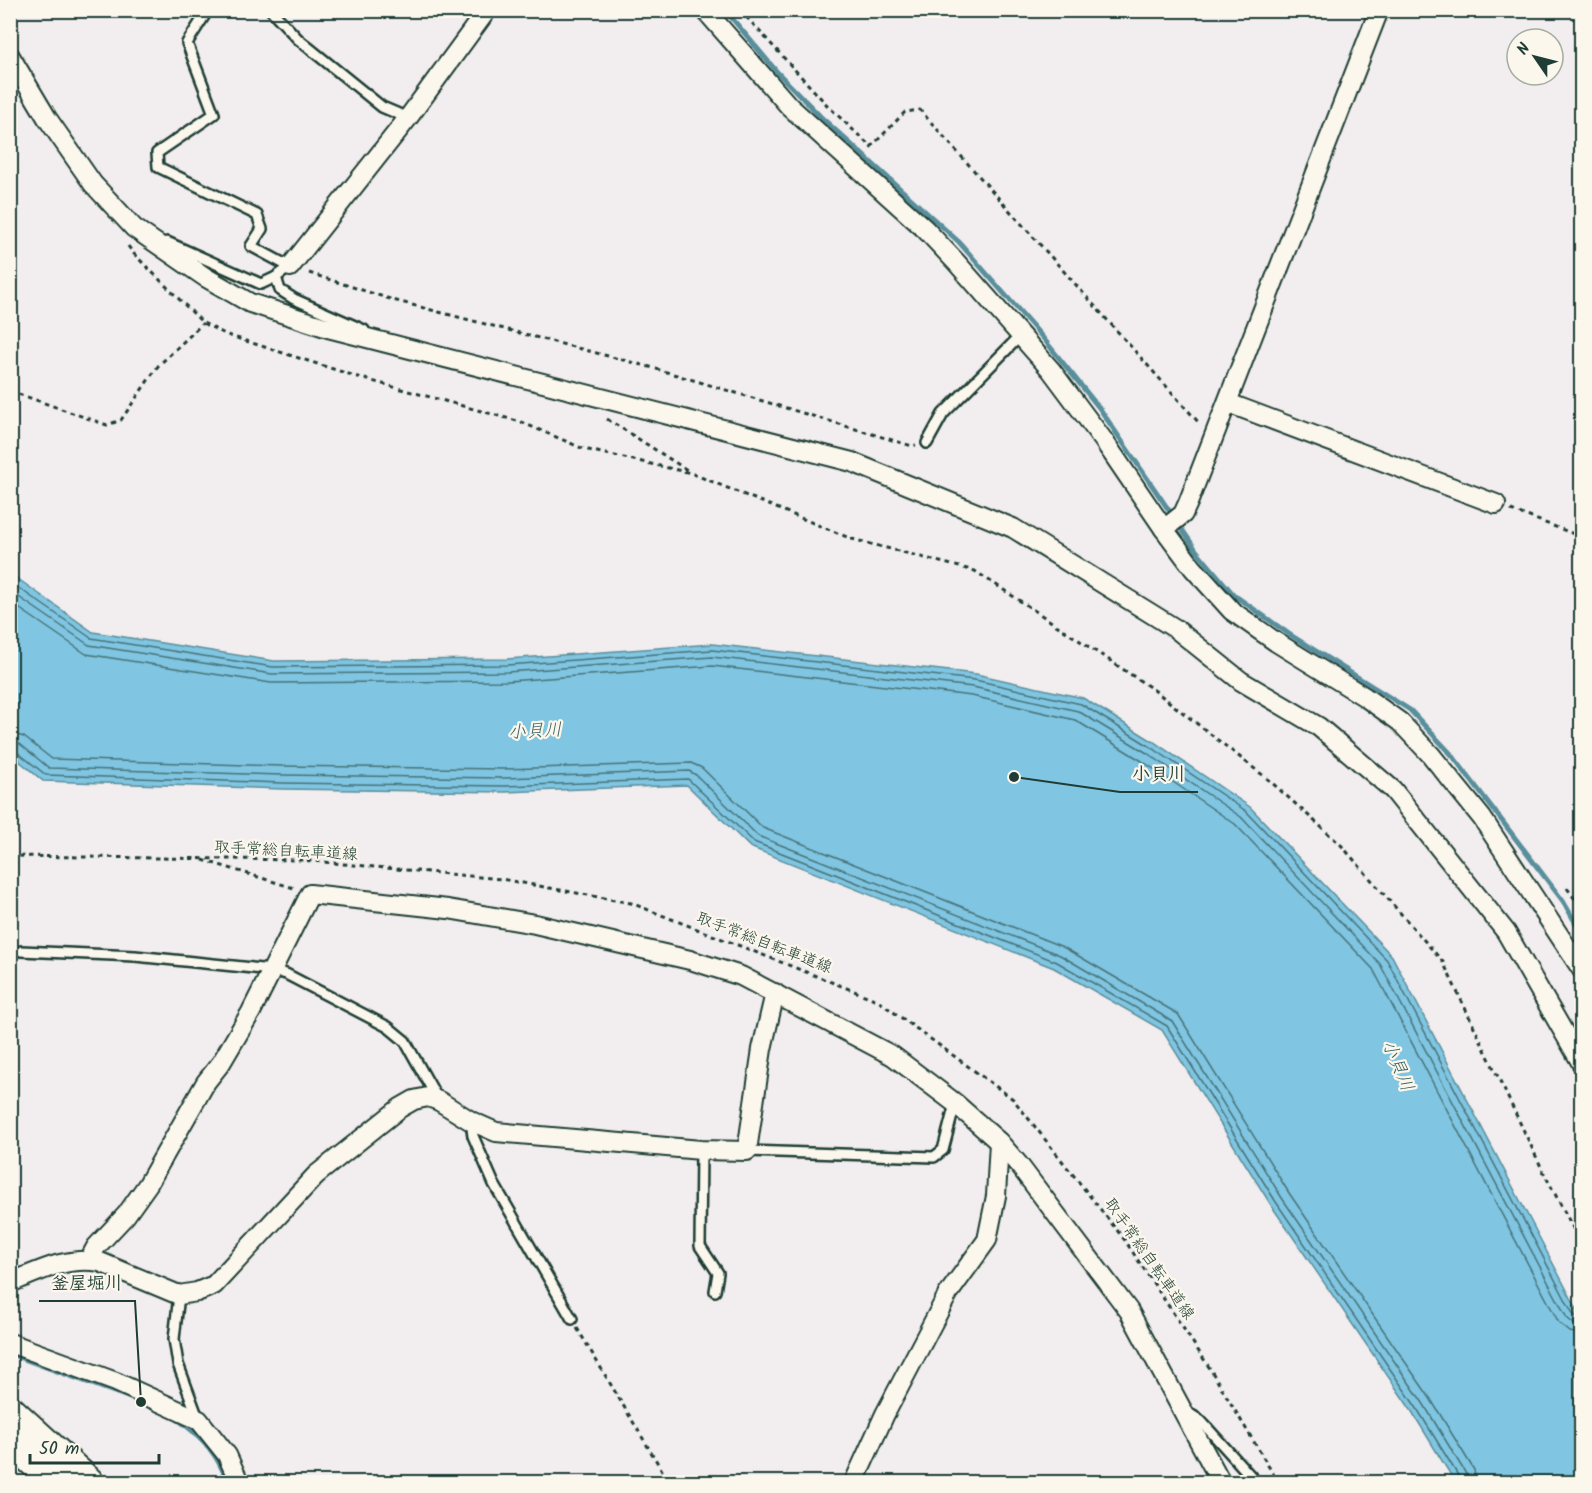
<svg xmlns="http://www.w3.org/2000/svg" width="1592" height="1493" viewBox="0 0 1592 1493" font-family="Kalam,'Klee One',sans-serif">
<style>
.water{fill:#80c5e1;stroke:#598f9c;stroke-width:1.5}
.lines{fill:none;stroke-linecap:round;stroke-linejoin:round}
.shore{stroke:#467379;stroke-width:1.5}
.stream{stroke:#598f9c;stroke-width:5}
.service-casing{stroke:#1f3d34;stroke-width:14}
.minor-casing{stroke:#1f3d34;stroke-width:22}
.trunk-casing{stroke:#1f3d34;stroke-width:34}
.path{stroke:#1f3d34;stroke-width:3;stroke-dasharray:4.5 4.5;stroke-linecap:butt}
.service{stroke:#fbf7ec;stroke-width:9}
.minor{stroke:#fbf7ec;stroke-width:18}
.trunk{stroke:#fbf7ec;stroke-width:30}
.labels{text-anchor:middle;dominant-baseline:central;stroke-width:4.5;stroke-linejoin:round;paint-order:stroke}
.street-label{font-size:16px;fill:#1f3d34;stroke:#fbf7ec}
.water-label{font-size:18px;font-style:italic;fill:#375f5f;stroke:#fbf7ec}
.leader{fill:none;stroke:#1f3d34;stroke-width:2}
.callout-dot{fill:#1f3d34;stroke:#fbf7ec;stroke-width:2}
.callout-label{font-size:18px;text-anchor:middle;font-weight:bold;fill:#1f3d34;stroke:#fbf7ec;stroke-width:4.5;stroke-linejoin:round;paint-order:stroke}
</style>
<rect width="100%" height="100%" fill="#f2edee"/>
<filter id="ink" filterUnits="userSpaceOnUse"><feTurbulence type="fractalNoise" baseFrequency=".0167" numOctaves="2"/><feDisplacementMap in="SourceGraphic" scale="12" xChannelSelector="R" yChannelSelector="G"/><feConvolveMatrix kernelMatrix="1 2 1 2 8 2 1 2 1" color-interpolation-filters="sRGB"/></filter>
<g filter="url(#ink)">
<polygon class="water" points="11,574 93,632 274,661 507,659 712,644 976,674 1083,698 1154,742 1250,807 1392,956 1581,1317 1581,1482 1455,1482 1411,1410 1271,1205 1162,1030 1054,968 750,847 687,785 505,792 282,789 43,781 11,754"/>
<g class="lines">
<g class="shore">
<polyline points="10,582 91,638 273,667 507,665 712,650 975,680 1081,704 1151,747 1246,811 1387,960 1573,1314 1577,1317 1582,1318"/>
<polyline points="10,591 89,645 272,674 507,672 712,657 973,687 1078,711 1147,753 1241,817 1380,964 1567,1318 1574,1324 1582,1325"/>
<polyline points="10,602 86,654 271,683 508,681 712,666 972,696 1075,720 1142,761 1235,824 1373,969 1559,1323 1570,1332 1582,1335"/>
<polyline points="10,733 24,737 52,759 282,766 504,769 691,763 702,768 763,828 1063,947 1178,1014 1289,1193 1430,1398 1474,1470 1476,1482"/>
<polyline points="10,742 20,744 49,768 282,775 505,778 689,771 696,775 758,836 1060,955 1172,1021 1282,1198 1423,1403 1466,1474 1467,1482"/>
<polyline points="10,750 16,751 46,775 282,783 505,786 688,779 754,842 1057,962 1167,1026 1276,1202 1416,1407 1459,1477 1460,1482"/>
</g>
<g class="stream">
<polyline points="725,10 778,73 821,117 959,242 1043,338 1100,409 1196,550 1234,595 1289,634 1410,710 1452,755 1563,901 1582,934"/>
<polyline points="10,1354 133,1399"/>
<path d="M174,1417c24,16 45,37 53,65"/>
</g>
<defs>
<g id="service">
<polyline points="208,10 187,43 214,114 157,153 158,167 257,215 262,229 251,246 290,267 276,277"/>
<polyline points="271,10 298,39 382,107 408,118"/>
<polyline points="167,242 261,284 276,277 280,290 294,299 364,330"/>
<polyline points="927,443 943,414 1021,335"/>
<polyline points="21,951 135,956 272,970 286,974 388,1027 405,1041 437,1098"/>
<polyline points="471,1121 473,1136 494,1184 572,1319"/>
<polyline points="701,1150 700,1246 718,1273 715,1291"/>
<polyline points="747,1151 934,1157 943,1150 955,1104"/>
<polyline points="179,1295 174,1339 178,1364 198,1418"/>
<polyline points="1187,1412 1201,1421 1256,1482"/>
</g>
<g id="minor">
<polyline points="705,10 789,106 925,229 956,262 1051,370 1104,441 1164,529 1193,568 1232,611 1276,642 1365,697 1400,722 1431,755 1482,818 1582,970"/>
<polyline points="10,56 47,118 93,184 134,228 205,277 250,303 328,328 852,462 1013,528 1176,629 1241,681 1319,727 1393,790 1506,932 1582,1064"/>
<polyline points="290,267 408,118 487,10"/>
<polyline points="1228,403 1496,504"/>
<polyline points="1164,529 1183,514 1188,503 1379,10"/>
<polyline points="89,1260 96,1247 126,1215 148,1184 206,1082 221,1063 251,1012 310,894 448,909 535,924 690,960 741,976 893,1056 955,1103 999,1142 1019,1165 1129,1311 1221,1482"/>
<path d="M10,1283c29,-12 58,-27 90,-21l79,33 18,-3 17,-7 102,-110 84,-67 14,-8 14,-3 11,4 32,20 25,11 205,18 46,1 15,-102 13,-56"/>
<polyline points="10,1343 116,1382 199,1420 227,1455 239,1482"/>
<polyline points="854,1482 885,1414 948,1294 987,1240 996,1196 999,1142"/>
</g>
<g id="trunk">
<polyline points="10,1411 88,1482"/>
<polyline points="10,1440 57,1482"/>
</g>
</defs>
<use href="#service" class="service-casing"/>
<use href="#minor" class="minor-casing"/>
<use href="#trunk" class="trunk-casing"/>
<g class="path">
<polyline points="740,10 828,106 871,147 905,112 920,110 1200,424"/>
<polyline points="128,246 133,253 203,323 227,335 361,378 521,422 584,449 691,473 852,539 975,571 1154,690 1269,780 1341,845 1443,962 1545,1175 1582,1245"/>
<polyline points="309,273 393,300 650,367 912,446 916,445"/>
<polyline points="10,391 107,425 121,420 158,366 203,323"/>
<polyline points="607,419 687,470"/>
<polyline points="1511,510 1582,537"/>
<polyline points="10,856 302,860 501,879 631,903 877,1000 1013,1099 1124,1239 1209,1367 1278,1482"/>
<polyline points="203,860 294,888"/>
<polyline points="1567,888 1582,909"/>
<polyline points="577,1328 663,1472 674,1482"/>
</g>
<use href="#service" class="service"/>
<use href="#minor" class="minor"/>
<use href="#trunk" class="trunk"/>
</g>
</g>
<g class="labels">
<g class="street-label">
<text transform="translate(286 851) rotate(3)">取手常総自転車道線</text>
<text transform="translate(764 943) rotate(21)">取手常総自転車道線</text>
<text transform="translate(1149 1259) rotate(55)">取手常総自転車道線</text>
</g>
<g class="water-label">
<text transform="translate(535 732) rotate(-3)">小貝川</text>
<text transform="translate(1397 1066) rotate(67)">小貝川</text>
</g>
</g>
<path class="leader" d="M1014 777L1120 792H1198M141 1402L135 1301H39"/>
<g class="callout-dot">
<circle cx="1014" cy="777" r="6"/>
<circle cx="141" cy="1402" r="6"/>
</g>
<g class="callout-label">
<text x="1159" y="780">小貝川</text>
<text x="87" y="1289">釜屋堀川</text>
</g>
<rect width="1592" height="1493" fill="none" stroke="#fbf7ec" stroke-width="36"/>
<rect x="18" y="18" width="1556" height="1457" fill="none" stroke="#1f3d34" stroke-width="2" filter="url(#ink)"/>
<g transform="translate(1535 57) rotate(305)"><circle r="28" fill="#fbf7ec" stroke="#a3ada2" stroke-width="1.5"/>
<path d="M0-4.5L10 22L0 15L-10 22Z" fill="#1f3d34"/>
<text y="-9" font-size="16" font-weight="bold" text-anchor="middle" fill="#1f3d34">N</text>
</g>
<path d="M30 1454v9h129v-9" fill="none" stroke="#1f3d34" stroke-width="3"/>
<text x="39" y="1454" font-size="18" fill="#1f3d34" stroke="#fbf7ec" stroke-width="4.5" paint-order="stroke">50 m</text>
</svg>
